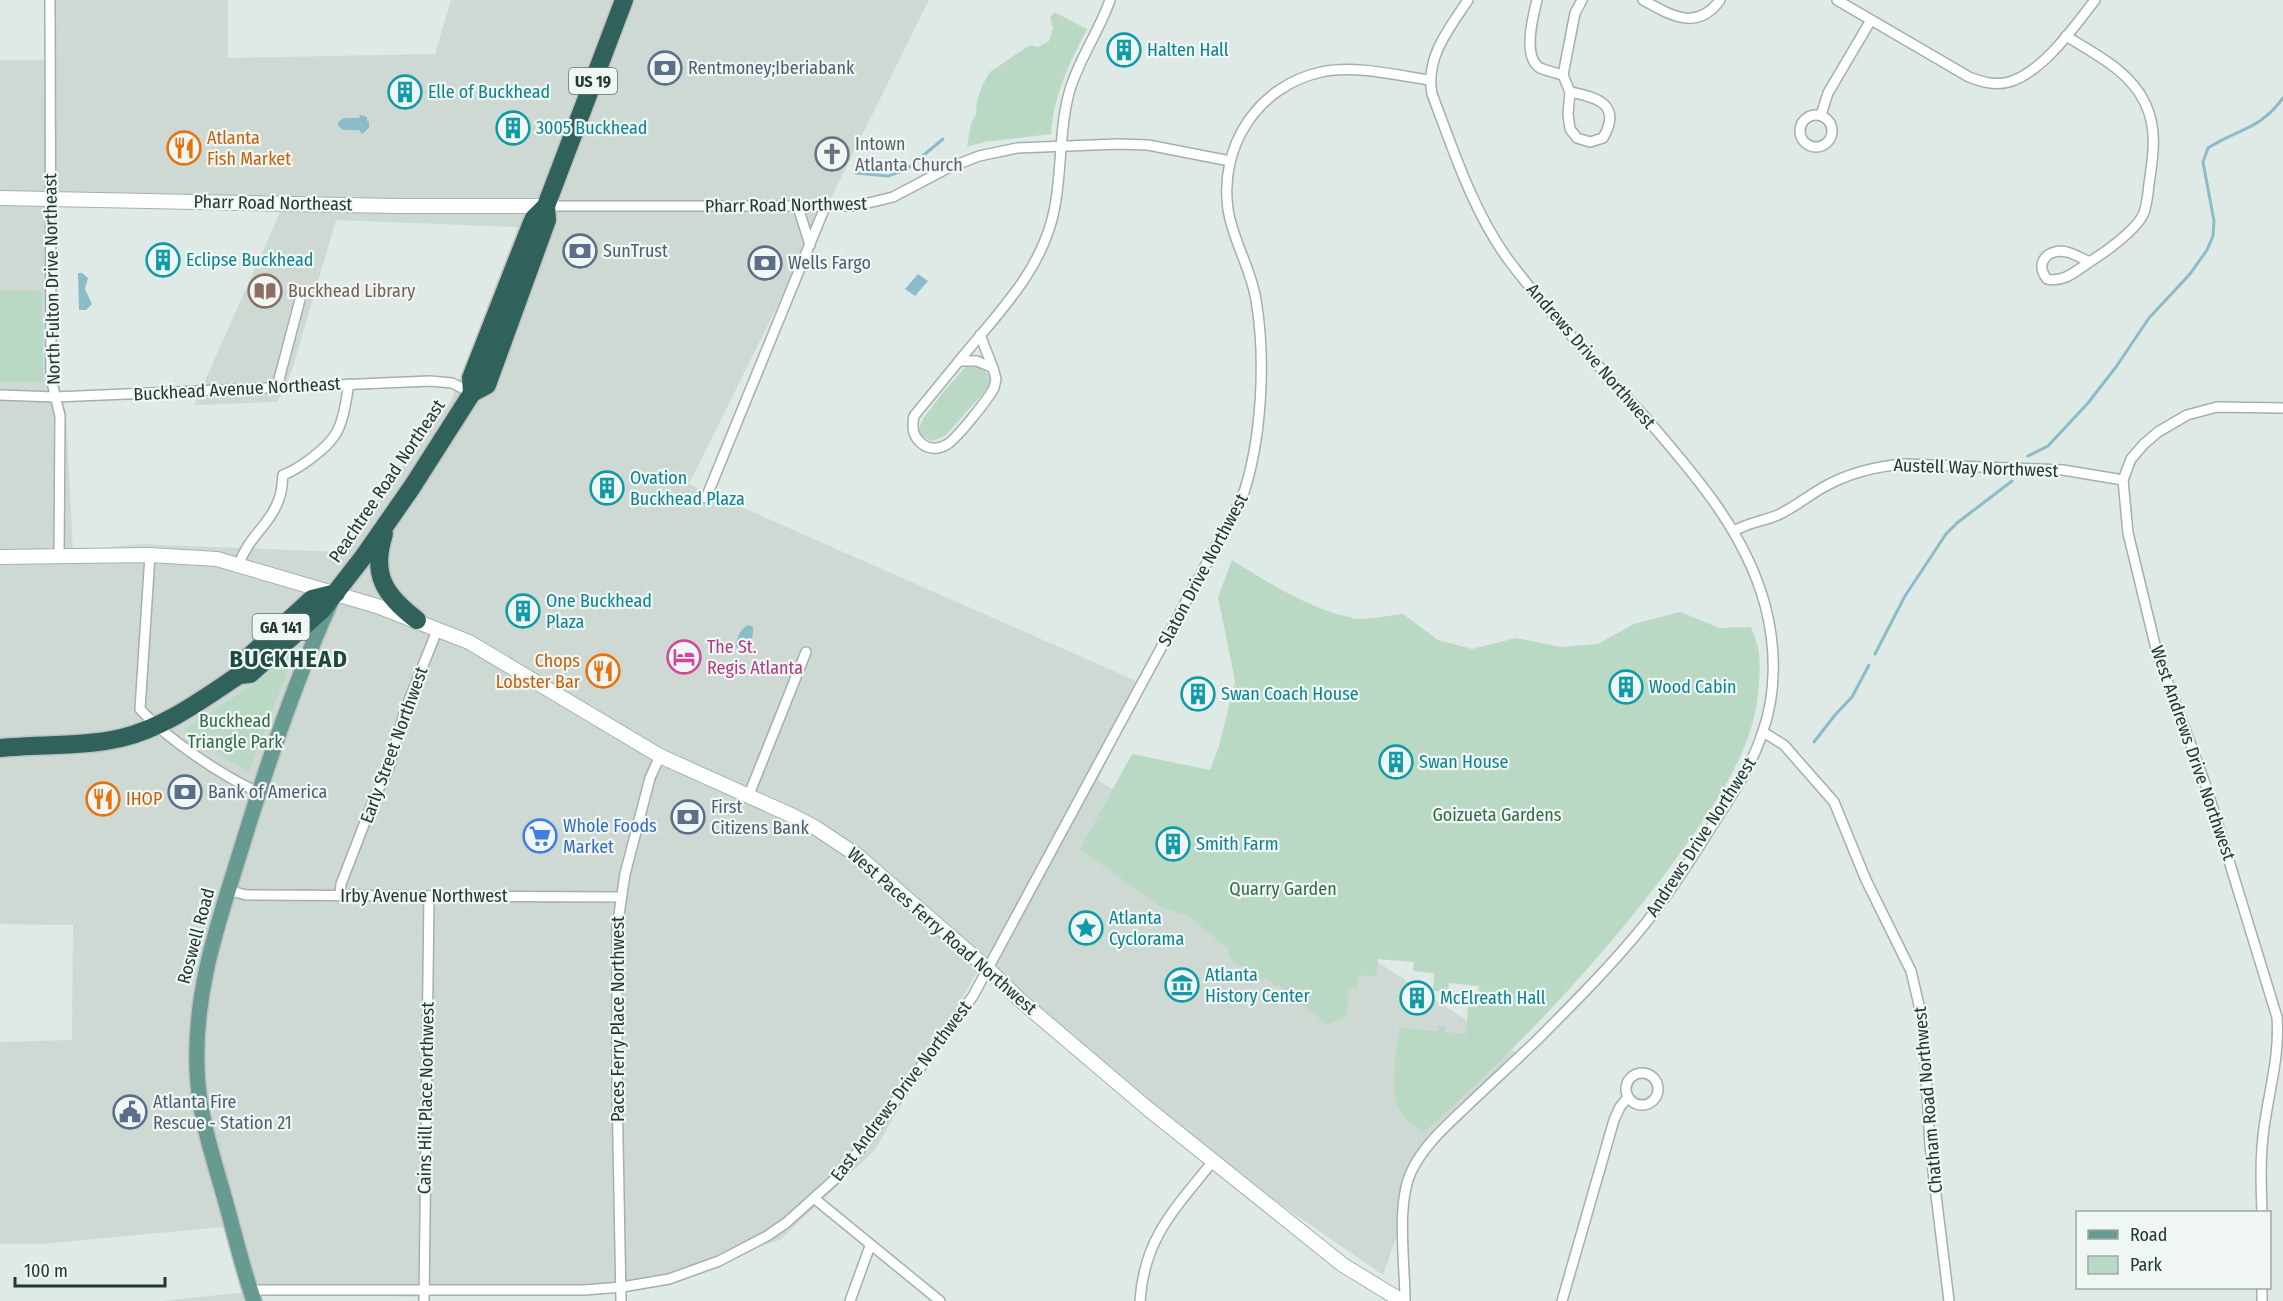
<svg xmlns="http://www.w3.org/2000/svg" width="2283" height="1301" viewBox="0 0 2283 1301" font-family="'Fira Sans Condensed',sans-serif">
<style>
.built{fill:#ced9d4;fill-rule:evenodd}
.green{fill:#bad9c4}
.water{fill:#8bbcca}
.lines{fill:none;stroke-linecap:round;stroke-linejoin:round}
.stream{stroke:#8bbcca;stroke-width:3}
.street-casing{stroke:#a3b0ac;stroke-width:12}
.secondary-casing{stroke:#a0b4ae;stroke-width:16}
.primary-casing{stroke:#bdc3c2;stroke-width:18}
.highway-casing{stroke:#bdc3c2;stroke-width:21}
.street{stroke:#fff;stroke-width:9}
.secondary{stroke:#fff;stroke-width:14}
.primary{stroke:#679b91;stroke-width:15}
.highway{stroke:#30615a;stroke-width:18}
.labels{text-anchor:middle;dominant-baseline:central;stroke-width:4.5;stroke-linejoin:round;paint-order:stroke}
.shield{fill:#eff6f3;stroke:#60716d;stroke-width:1.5}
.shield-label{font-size:16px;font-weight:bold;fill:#223833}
.culture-label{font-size:18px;fill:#0d838f;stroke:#eff6f3;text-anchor:start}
.service-label{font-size:18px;fill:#4e5e75;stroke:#eff6f3;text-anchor:start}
.food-label{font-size:18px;fill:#c56008;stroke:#eff6f3;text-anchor:start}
.worship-label{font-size:18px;fill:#5b616d;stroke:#eff6f3;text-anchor:start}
.street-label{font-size:18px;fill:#223833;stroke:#eff6f3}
.education-label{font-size:18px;fill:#785e54;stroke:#eff6f3;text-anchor:start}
.hotel-label{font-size:18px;fill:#b23c85;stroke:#eff6f3;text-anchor:start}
.park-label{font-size:18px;fill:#306b4a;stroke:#eff6f3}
.shop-label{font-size:18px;fill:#366cbe;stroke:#eff6f3;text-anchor:start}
.district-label{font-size:24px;font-weight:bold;letter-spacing:1.5px;fill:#204841;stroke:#eff6f3}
</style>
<rect width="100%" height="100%" fill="#dfe9e5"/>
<path class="built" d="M54,0h174v58l207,-4 16,-54h478l-240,484 454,200 -45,96 428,279 -95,79 -29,56 2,21 -21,60 -161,-111 -241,-199 -106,185 -95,90 -135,40 -224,17 -173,-5 4,9h-90l85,-9 -14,-66 -192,18h-41v-202l72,-2 1,-115 -73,-1v-864h54zM55,198l228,8 -89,199 83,-3 15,-32 44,-150 182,7 -67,174 -111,151 -200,-8 -67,7 -7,-140 -9,-15z"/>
<g class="green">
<path d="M1054,12l33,17c-18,36 -33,64 -36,105l-67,8 -17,5 4,-24 5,-9 1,-14 5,-14 8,-14 40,-27 8,2 11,-6 4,-13 -3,-10z"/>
<polygon points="0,290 42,291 43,382 0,382"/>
<polygon points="977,364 989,375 990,383 987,389 945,436 932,441 921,436 919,429 923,419 942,394 966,366"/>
<path d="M1232,560c35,22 79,50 121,58 14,3 35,-3 50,-4l35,26 34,9 44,-11 45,9 37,-3 36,-20 46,-12 40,16 31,-1c3,8 7,18 8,26 2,23 -1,51 -7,72 -15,50 -46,92 -76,134 -74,101 -159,190 -252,273 -9,-6 -19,-12 -25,-23 -10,-19 -2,-60 0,-81l39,3 1,-5h6v6l21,2 2,-27h9l2,-21 -30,-3 -1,9 -15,-1 1,-18 -21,-2 1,-9 -36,-3 -2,18 -18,-2 -1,14 -8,-1 -2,27 -19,10 -49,-40 -3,2 -10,-8 -8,1 -12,-7v-6l-12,-4 -6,-9v-6l-40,-32 -26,-8 -82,-59 52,-95 78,16 9,-24 16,-65 -17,-84z"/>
<polygon points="298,645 248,773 184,730 268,674"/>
</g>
<g class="water">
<polygon points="360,115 367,117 367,121 369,121 369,128 362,134 359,130 343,130 338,125 338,122 344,118 359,118"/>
<polygon points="78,273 82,273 88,278 85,289 92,304 86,310 79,310"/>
<polygon points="918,274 928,281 915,296 905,289"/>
<path d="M748,625l5,2c0,8 0,16 -8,24l-9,-4c0,-10 5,-18 12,-22z"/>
</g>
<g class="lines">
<g class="stream">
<polyline points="856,173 888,176 907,169 943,139"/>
<path d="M2028,456l20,-10 40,-43 28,-36 33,-49 41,-44 17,-24 6,-14 1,-15 -11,-59 5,-14c29,-19 52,-18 75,-50"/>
<polyline points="1875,654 1905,596 1946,534 1957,523 2012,481"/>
<polyline points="1814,742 1835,715 1852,697 1869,665"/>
</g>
<defs>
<g id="street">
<polyline points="50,0 51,378 60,416 59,557"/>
<path d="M1537,0c-4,16 -15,57 3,68 7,3 16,5 23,7"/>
<path d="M1643,0c27,15 54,32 77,0"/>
<path d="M1837,0l132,77c13,5 26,9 40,5 34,-10 65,-55 86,-82"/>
<path d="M2066,36c29,18 64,35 79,67 13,27 8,53 4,81 -1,10 -2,22 -6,31 -9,17 -39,38 -55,48 -13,9 -26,20 -41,16 -13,-16 1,-31 20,-27 8,2 16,7 23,10"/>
<path d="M1570,92c28,5 52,13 33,46l-13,4 -13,-4 -7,-9 -2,-15 2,-22 -7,-17 12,-62 7,-13"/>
<circle cx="1816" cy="131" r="16"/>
<polyline points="1821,115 1828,93 1871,20"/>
<polyline points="546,206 856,206 893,197 946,169 979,156 1017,148 1118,144 1148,145 1230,161"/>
<polyline points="798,207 810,245"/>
<polyline points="980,335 993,368"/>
<path d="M959,361c39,-48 85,-92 96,-155 7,-38 4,-76 14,-113 9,-33 30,-61 41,-93"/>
<path d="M959,361h18l16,7 3,11 -2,9c-6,11 -38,52 -48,57 -9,5 -19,4 -26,-3 -8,-7 -8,-16 -6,-26z"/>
<polyline points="277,387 302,292"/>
<polyline points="0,395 55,397 430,381 452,383 472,393"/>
<polyline points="706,498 825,207"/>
<path d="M1734,531c13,-8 29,-10 44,-16 15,-7 29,-18 44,-27 26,-15 54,-22 84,-24l157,6 60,10"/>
<path d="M150,555l-10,154c26,29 82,67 118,83"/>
<path d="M239,564c9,-27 31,-39 40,-65 3,-7 3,-16 4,-24 16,-6 43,-26 52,-40 9,-14 11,-35 14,-51"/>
<polyline points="1763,732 1784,745 1834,802 1866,880 1911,971 1923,1022 1930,1146 1949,1301"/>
<polyline points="748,797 806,652"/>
<polyline points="228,890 246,895 620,897"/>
<polyline points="340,895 341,884 375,796 389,768 404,713 438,628"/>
<circle cx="1642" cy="1089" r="16"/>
<polyline points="815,1199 940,1301"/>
<path d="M2262,1212c-1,-28 -2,-56 2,-84 5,-38 16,-72 13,-111l-71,-231 -49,-133 -29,-120 -5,-53 8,-21 13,-15 14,-12 29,-17 30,-8 66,1"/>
<path d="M250,1290h334l38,-3 47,-8 50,-18 48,-25 19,-13 49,-44 23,-27 115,-156 269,-498c20,-57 24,-139 14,-198 -5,-32 -24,-61 -28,-91 -9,-63 30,-123 93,-137 34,-7 74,3 108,8"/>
<polyline points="424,1301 429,896"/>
<polyline points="621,1301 617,1087 617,928 625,874 650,778 660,756"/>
<polyline points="850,1301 870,1246"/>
<path d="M1140,1301c4,-63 35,-92 73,-140"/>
<path d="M1405,1301c0,-37 -9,-96 6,-129 13,-27 35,-46 56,-66 23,-22 46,-43 69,-65 37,-37 76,-76 109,-117 24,-30 45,-63 65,-95 20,-31 41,-61 52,-95 15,-41 14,-88 3,-129 -20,-74 -71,-131 -120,-188 -47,-52 -96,-103 -138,-159 -35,-49 -54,-109 -75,-164 -7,-37 17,-65 36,-94"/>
<polyline points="1562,1301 1614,1120 1620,1107 1628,1097"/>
<polyline points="2262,1301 2262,1288"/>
</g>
<g id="secondary">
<polyline points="0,198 396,206 546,206"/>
<polyline points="0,557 150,555 217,559 377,606 469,642 660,756 793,816 816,828 858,856 988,969 1020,1000 1147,1108 1343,1265 1402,1301"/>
</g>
<path id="primary" d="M254,1301c-12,-34 -20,-70 -30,-105 -12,-42 -26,-84 -27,-128 -3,-81 23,-150 46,-225 25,-81 52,-162 87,-239"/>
<g id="highway">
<polyline points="472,393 471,378 531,225 534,218 546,206 624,0"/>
<path d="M384,534c-13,40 0,61 33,86"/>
<polyline points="239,675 240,665 312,599 336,593"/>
<path d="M0,748c39,-4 82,-1 121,-10 43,-10 82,-39 118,-63l11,-1 72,-64 42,-54 48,-69 60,-94 15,-8 60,-165 -1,-14"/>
</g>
</defs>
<use href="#street" class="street-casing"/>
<use href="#secondary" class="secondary-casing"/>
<use href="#primary" class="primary-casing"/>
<use href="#highway" class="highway-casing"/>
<use href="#street" class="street"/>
<use href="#secondary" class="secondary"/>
<use href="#primary" class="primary"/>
<use href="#highway" class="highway"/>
</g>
<defs>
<symbol id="building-ring" viewBox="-11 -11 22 22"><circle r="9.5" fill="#eff6f3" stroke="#0f9aa8" stroke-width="1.5"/><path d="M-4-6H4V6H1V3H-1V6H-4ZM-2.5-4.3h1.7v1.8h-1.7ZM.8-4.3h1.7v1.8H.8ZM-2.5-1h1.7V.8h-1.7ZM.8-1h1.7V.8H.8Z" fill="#0f9aa8"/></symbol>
<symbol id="bank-ring" viewBox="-11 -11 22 22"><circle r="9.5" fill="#eff6f3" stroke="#5c6f8a" stroke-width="1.5"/><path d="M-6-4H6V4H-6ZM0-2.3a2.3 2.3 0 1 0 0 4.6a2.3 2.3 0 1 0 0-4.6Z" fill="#5c6f8a"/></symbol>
<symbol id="restaurant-ring" viewBox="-11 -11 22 22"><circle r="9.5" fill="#eff6f3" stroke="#e8710a" stroke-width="1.5"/><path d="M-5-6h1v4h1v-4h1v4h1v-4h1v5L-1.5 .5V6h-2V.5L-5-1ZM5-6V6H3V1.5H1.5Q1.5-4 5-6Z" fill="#e8710a"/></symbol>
<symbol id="church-ring" viewBox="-11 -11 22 22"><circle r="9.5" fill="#eff6f3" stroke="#6b7280" stroke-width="1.5"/><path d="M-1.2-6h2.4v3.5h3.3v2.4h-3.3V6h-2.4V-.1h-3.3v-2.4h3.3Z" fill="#6b7280"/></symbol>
<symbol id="library-ring" viewBox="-11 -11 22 22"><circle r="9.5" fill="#eff6f3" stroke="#8d6e63" stroke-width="1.5"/><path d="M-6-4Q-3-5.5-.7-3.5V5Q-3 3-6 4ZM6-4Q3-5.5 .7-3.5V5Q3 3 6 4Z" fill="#8d6e63"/></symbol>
<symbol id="hotel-ring" viewBox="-11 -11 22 22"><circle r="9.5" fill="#eff6f3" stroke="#d1479c" stroke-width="1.5"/><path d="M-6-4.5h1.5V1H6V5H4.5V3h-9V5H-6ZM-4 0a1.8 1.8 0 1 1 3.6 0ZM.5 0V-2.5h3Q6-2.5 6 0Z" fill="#d1479c"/></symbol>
<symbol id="supermarket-ring" viewBox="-11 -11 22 22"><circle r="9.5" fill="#eff6f3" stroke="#3f7fe0" stroke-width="1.5"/><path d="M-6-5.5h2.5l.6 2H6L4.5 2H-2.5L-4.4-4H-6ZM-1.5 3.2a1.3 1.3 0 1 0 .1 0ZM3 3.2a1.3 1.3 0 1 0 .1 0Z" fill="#3f7fe0"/></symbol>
<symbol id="sight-ring" viewBox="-11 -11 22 22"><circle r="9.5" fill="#eff6f3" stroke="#0f9aa8" stroke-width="1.5"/><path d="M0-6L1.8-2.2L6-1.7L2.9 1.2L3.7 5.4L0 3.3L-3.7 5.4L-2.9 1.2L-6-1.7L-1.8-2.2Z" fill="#0f9aa8"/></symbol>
<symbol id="museum-ring" viewBox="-11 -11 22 22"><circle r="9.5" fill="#eff6f3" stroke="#0f9aa8" stroke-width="1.5"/><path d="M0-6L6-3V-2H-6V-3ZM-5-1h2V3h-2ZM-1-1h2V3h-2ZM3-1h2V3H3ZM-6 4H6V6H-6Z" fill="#0f9aa8"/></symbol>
<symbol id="civic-ring" viewBox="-11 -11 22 22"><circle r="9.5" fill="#eff6f3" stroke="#5c6f8a" stroke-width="1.5"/><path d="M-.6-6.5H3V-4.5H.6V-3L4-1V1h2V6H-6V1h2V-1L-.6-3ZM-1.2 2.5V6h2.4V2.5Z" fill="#5c6f8a"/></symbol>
</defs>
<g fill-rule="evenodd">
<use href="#building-ring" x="1105" y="31" width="38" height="38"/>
<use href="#bank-ring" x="646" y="49" width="38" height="38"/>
<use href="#building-ring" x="386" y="73" width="38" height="38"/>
<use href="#building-ring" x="494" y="109" width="38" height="38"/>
<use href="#restaurant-ring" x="165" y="129" width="38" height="38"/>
<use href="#church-ring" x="813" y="135" width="38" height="38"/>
<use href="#bank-ring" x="561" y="232" width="38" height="38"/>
<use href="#building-ring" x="144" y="241" width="38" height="38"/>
<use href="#bank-ring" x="746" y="244" width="38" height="38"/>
<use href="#library-ring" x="246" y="272" width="38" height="38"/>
<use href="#building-ring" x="588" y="469" width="38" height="38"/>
<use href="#building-ring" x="504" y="592" width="38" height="38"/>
<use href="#hotel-ring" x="665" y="638" width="38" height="38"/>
<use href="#restaurant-ring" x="584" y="652" width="38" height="38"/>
<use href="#building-ring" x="1607" y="668" width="38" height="38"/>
<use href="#building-ring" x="1179" y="675" width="38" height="38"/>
<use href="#building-ring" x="1377" y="743" width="38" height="38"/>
<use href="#bank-ring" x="166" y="773" width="38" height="38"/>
<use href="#restaurant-ring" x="84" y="780" width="38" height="38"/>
<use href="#bank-ring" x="669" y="798" width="38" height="38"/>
<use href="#supermarket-ring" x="521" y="817" width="38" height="38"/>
<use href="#building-ring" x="1154" y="825" width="38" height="38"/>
<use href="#sight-ring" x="1067" y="909" width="38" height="38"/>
<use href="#museum-ring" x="1163" y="966" width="38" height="38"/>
<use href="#building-ring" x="1398" y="979" width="38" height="38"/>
<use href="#civic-ring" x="111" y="1093" width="38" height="38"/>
</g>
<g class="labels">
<g class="shield">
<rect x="569" y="68" width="48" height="26" rx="4.5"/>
<rect x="252.5" y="614" width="57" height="26" rx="4.5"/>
</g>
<g class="shield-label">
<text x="593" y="81">US 19</text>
<text x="281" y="627">GA 141</text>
</g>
<g class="culture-label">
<text x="1147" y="50">Halten Hall</text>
<text x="428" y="92">Elle of Buckhead</text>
<text x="536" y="128">3005 Buckhead</text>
<text x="186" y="260">Eclipse Buckhead</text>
<text x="630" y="478">Ovation<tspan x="630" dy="21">Buckhead Plaza</tspan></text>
<text x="546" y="601">One Buckhead<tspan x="546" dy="21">Plaza</tspan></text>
<text x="1649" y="687">Wood Cabin</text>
<text x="1221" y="694">Swan Coach House</text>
<text x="1419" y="762">Swan House</text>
<text x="1196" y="844">Smith Farm</text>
<text x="1109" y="918">Atlanta<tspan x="1109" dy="21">Cyclorama</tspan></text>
<text x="1205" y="975">Atlanta<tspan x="1205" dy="21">History Center</tspan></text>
<text x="1440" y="998">McElreath Hall</text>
</g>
<g class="service-label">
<text x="688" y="68">Rentmoney;Iberiabank</text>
<text x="603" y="251">SunTrust</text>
<text x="788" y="263">Wells Fargo</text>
<text x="208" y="792">Bank of America</text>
<text x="711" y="807">First<tspan x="711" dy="21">Citizens Bank</tspan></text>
<text x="153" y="1102">Atlanta Fire<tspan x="153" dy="21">Rescue - Station 21</tspan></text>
</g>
<g class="food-label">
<text x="207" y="138">Atlanta<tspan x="207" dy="21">Fish Market</tspan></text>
<text x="580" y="661" text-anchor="end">Chops<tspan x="580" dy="21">Lobster Bar</tspan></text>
<text x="126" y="799">IHOP</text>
</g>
<g class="worship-label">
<text x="855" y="144">Intown<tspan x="855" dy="21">Atlanta Church</tspan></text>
</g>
<g class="street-label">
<text transform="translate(273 203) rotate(1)">Pharr Road Northeast</text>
<text transform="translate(786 205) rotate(-1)">Pharr Road Northwest</text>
<text transform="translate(52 279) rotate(-91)">North Fulton Drive Northeast</text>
<text transform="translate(1591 356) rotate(49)">Andrews Drive Northwest</text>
<text transform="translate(237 389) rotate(-3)">Buckhead Avenue Northeast</text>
<text transform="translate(1976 468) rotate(2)">Austell Way Northwest</text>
<text transform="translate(387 481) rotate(-56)">Peachtree Road Northeast</text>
<text transform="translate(1203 570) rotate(-62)">Slaton Drive Northwest</text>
<text transform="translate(394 745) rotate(-70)">Early Street Northwest</text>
<text transform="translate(2193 753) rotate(71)">West Andrews Drive Northwest</text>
<text transform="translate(1701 837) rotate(-57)">Andrews Drive Northwest</text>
<text x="424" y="896">Irby Avenue Northwest</text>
<text transform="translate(942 931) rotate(41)">West Paces Ferry Road Northwest</text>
<text transform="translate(196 936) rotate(-75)">Roswell Road</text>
<text transform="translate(618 1019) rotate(-90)">Paces Ferry Place Northwest</text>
<text transform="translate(901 1091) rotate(-53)">East Andrews Drive Northwest</text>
<text transform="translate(426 1098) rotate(-89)">Cains Hill Place Northwest</text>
<text transform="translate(1928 1100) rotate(-95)">Chatham Road Northwest</text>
</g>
<g class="education-label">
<text x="288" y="291">Buckhead Library</text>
</g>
<g class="hotel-label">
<text x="707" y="647">The St.<tspan x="707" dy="21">Regis Atlanta</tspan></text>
</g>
<g class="park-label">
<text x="235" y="721">Buckhead<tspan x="235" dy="21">Triangle Park</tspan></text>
<text x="1497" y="815">Goizueta Gardens</text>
<text x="1283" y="889">Quarry Garden</text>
</g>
<g class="shop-label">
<text x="563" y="826">Whole Foods<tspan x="563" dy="21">Market</tspan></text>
</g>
<g class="district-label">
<text x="289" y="659">BUCKHEAD</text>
</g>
</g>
<rect x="2076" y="1211" width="195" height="78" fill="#eff6f3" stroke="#9daaa6" stroke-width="1.5"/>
<rect x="2088" y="1230" width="30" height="9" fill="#679b91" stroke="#9daaa6" stroke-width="1.5"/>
<text x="2130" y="1241" font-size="18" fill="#223833">Road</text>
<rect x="2088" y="1256" width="30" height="18" fill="#bad9c4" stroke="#9daaa6" stroke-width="1.5"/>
<text x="2130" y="1271" font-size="18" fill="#223833">Park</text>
<path d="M15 1277v9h150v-9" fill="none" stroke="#223833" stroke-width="3"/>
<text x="24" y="1277" font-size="18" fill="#223833" stroke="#eff6f3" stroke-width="4.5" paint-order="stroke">100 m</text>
</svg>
